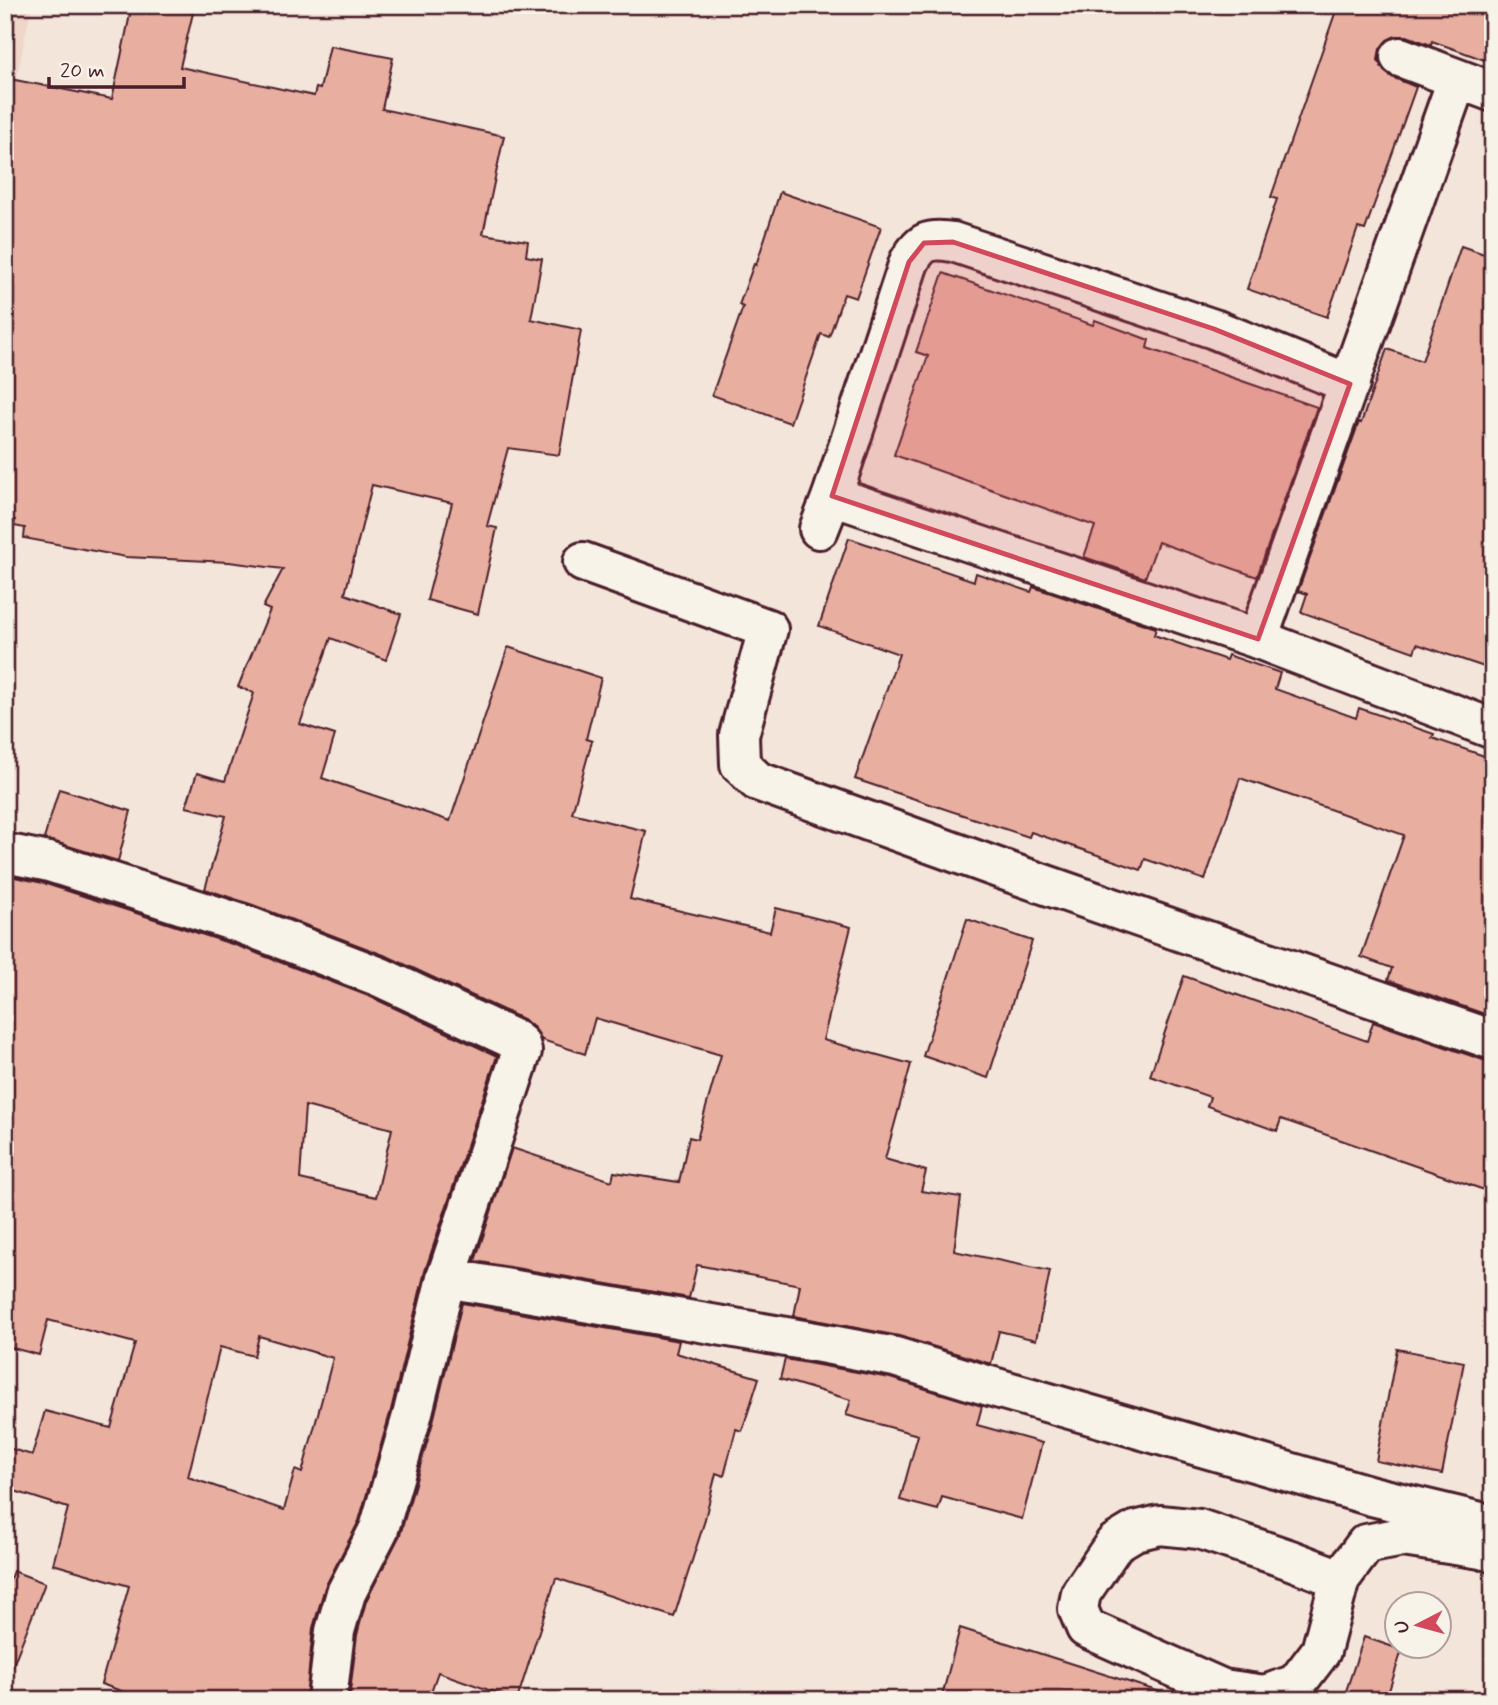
<svg xmlns="http://www.w3.org/2000/svg" width="1498" height="1705" viewBox="0 0 1498 1705" font-family="Mynerve,sans-serif">
<style>
.built{fill:#f0d5c9}
.building{fill:#e8afa1;stroke:#4a1f2b;stroke-width:2;fill-rule:evenodd}
.lines{fill:none;stroke-linecap:round;stroke-linejoin:round}
.minor-casing{stroke:#4a1f2b;stroke-width:44}
.minor{stroke:#f7f3e8;stroke-width:38}
.marked{fill:#d1495b;fill-opacity:0.2;stroke:#d1495b;stroke-width:5;stroke-linejoin:round}
</style>
<rect width="100%" height="100%" fill="#f4e5da"/>
<filter id="ink" filterUnits="userSpaceOnUse"><feTurbulence type="fractalNoise" baseFrequency=".0143" numOctaves="2"/><feDisplacementMap in="SourceGraphic" scale="14" xChannelSelector="R" yChannelSelector="G"/><feConvolveMatrix kernelMatrix="1 2 1 2 8 2 1 2 1" color-interpolation-filters="sRGB"/></filter>
<g filter="url(#ink)">
<polygon class="built" points="5,5 31,9 5,135"/>
<g class="building">
<polygon points="132,5 165,5 193,13 180,67 314,96 316,88 320,89 330,46 393,58 382,109 504,136 483,234 528,241 526,256 542,259 531,319 581,330 559,455 508,448 487,526 497,528 478,614 427,600 452,503 372,485 345,594 401,614 386,660 331,638 300,724 335,735 322,778 450,821 508,647 601,678 586,739 592,741 572,813 646,831 630,899 770,932 776,908 851,927 823,1040 911,1064 885,1159 926,1171 921,1191 961,1197 954,1251 1050,1271 1036,1340 999,1331 991,1364 899,1336 794,1316 800,1285 697,1265 689,1298 475,1261 512,1148 612,1181 614,1172 679,1182 689,1137 697,1139 721,1055 595,1018 585,1054 542,1040 534,1028 525,1020 389,957 253,905 205,889 226,816 186,807 197,773 225,781 254,693 238,687 270,610 263,607 283,569 229,562 126,557 24,538 25,528 14,526 15,520 5,518 5,78 112,99"/>
<polygon points="1338,5 1493,5 1493,63 1432,41 1431,45 1407,36 1396,36 1387,40 1380,49 1378,60 1384,71 1392,77 1416,87 1365,230 1358,228 1327,317 1247,289 1277,199 1271,197"/>
<polygon points="780,192 881,227 856,298 844,294 829,337 821,334 790,423 712,395 743,307 739,305 754,264 756,265"/>
<polygon points="1461,246 1493,257 1493,670 1417,644 1414,652 1301,612 1307,594 1298,591 1359,422 1361,423 1387,349 1422,361"/>
<polygon points="943,273 1093,325 1095,320 1149,340 1147,348 1317,407 1257,577 1158,542 1145,578 1084,557 1095,526 894,455 928,356 916,352"/>
<polygon points="849,538 974,581 976,573 1031,592 1033,587 1156,628 1154,635 1226,660 1228,655 1280,673 1275,689 1356,718 1359,708 1434,734 1432,738 1493,759 1493,1017 1388,980 1392,968 1361,957 1404,835 1240,778 1205,880 1145,859 1141,870 1031,832 1029,837 855,779 899,654 819,626"/>
<polygon points="59,789 131,811 118,861 44,839"/>
<path d="M5,875l38,8 195,63 133,51 126,59 -72,215 -34,139 -32,111 -34,66 -12,41 -7,72h-158l-47,-16 28,-98 -76,-22 15,-56 -63,-20v-41l27,8 13,-44 66,17 24,-85 -87,-23 -9,35 -34,-9zM305,1106l87,23 -16,68 -76,-18zM259,1336l74,22 -31,115 -7,-3 -11,40 -96,-33 32,-130 34,9z"/>
<polygon points="967,919 1032,941 988,1078 923,1056"/>
<polygon points="1184,976 1367,1041 1373,1022 1486,1061 1493,1061 1493,1193 1281,1119 1277,1131 1207,1106 1210,1097 1150,1076"/>
<polygon points="462,1303 679,1341 676,1353 759,1378 742,1431 736,1429 724,1476 716,1473 704,1523 674,1617 556,1578 517,1700 438,1672 428,1700 349,1700 357,1635 366,1601 400,1535 433,1422"/>
<polygon points="1397,1349 1464,1362 1442,1474 1376,1461"/>
<polygon points="785,1359 890,1378 982,1406 977,1425 1042,1443 1022,1519 942,1497 938,1510 900,1500 918,1435 846,1415 851,1400 780,1379"/>
<polygon points="13,1571 45,1583 8,1678 5,1678 5,1592"/>
<polygon points="960,1628 1160,1692 1159,1700 941,1700"/>
<polygon points="1364,1637 1402,1650 1386,1700 1343,1700"/>
</g>
<g class="lines">
<defs>
<g id="minor">
<polyline points="1400,57 1493,92"/>
<polyline points="832,496 1258,639 1493,729"/>
<path d="M819,529l13,-33 77,-234c12,-21 20,-24 44,-20l261,87 136,55"/>
<polyline points="583,562 768,629 739,735 740,764 757,781 1012,873 1493,1040"/>
<polyline points="1258,639 1457,80"/>
<polyline points="5,853 49,862 245,925 380,977 515,1040 520,1044 522,1051 446,1278 412,1416 379,1529 346,1593 335,1631 327,1700"/>
<polyline points="446,1278 815,1342 895,1357 976,1382 1372,1496 1493,1525"/>
<polyline points="1340,1579 1288,1559 1199,1529 1160,1525 1135,1531 1115,1543 1081,1593 1078,1609 1086,1628 1223,1689 1265,1695 1296,1684 1321,1651 1340,1579 1366,1544 1403,1537 1481,1549 1493,1552"/>
</g>
</defs>
<use href="#minor" class="minor-casing"/>
<use href="#minor" class="minor"/>
</g>
</g>
<path class="marked" d="M953,242l261,87 136,55 -92,255 -426,-143 77,-234 15,-19z"/>
<rect width="1498" height="1705" fill="none" stroke="#f7f3e8" stroke-width="28"/>
<rect x="14" y="14" width="1470" height="1677" fill="none" stroke="#4a1f2b" stroke-width="2.5" filter="url(#ink)"/>
<g transform="translate(1418 1625) rotate(264)"><circle r="33" fill="#f7f3e8" stroke="#b29e9c" stroke-width="2"/>
<path d="M0-5L12 26L0 18L-12 26Z" fill="#d1495b"/>
<text y="-10" font-size="19" font-weight="bold" text-anchor="middle" fill="#4a1f2b">U</text>
</g>
<path d="M49 77v10h135v-10" fill="none" stroke="#4a1f2b" stroke-width="3.5"/>
<text x="60" y="77" font-size="21" fill="#4a1f2b" stroke="#f7f3e8" stroke-width="5" paint-order="stroke">20 m</text>
</svg>
